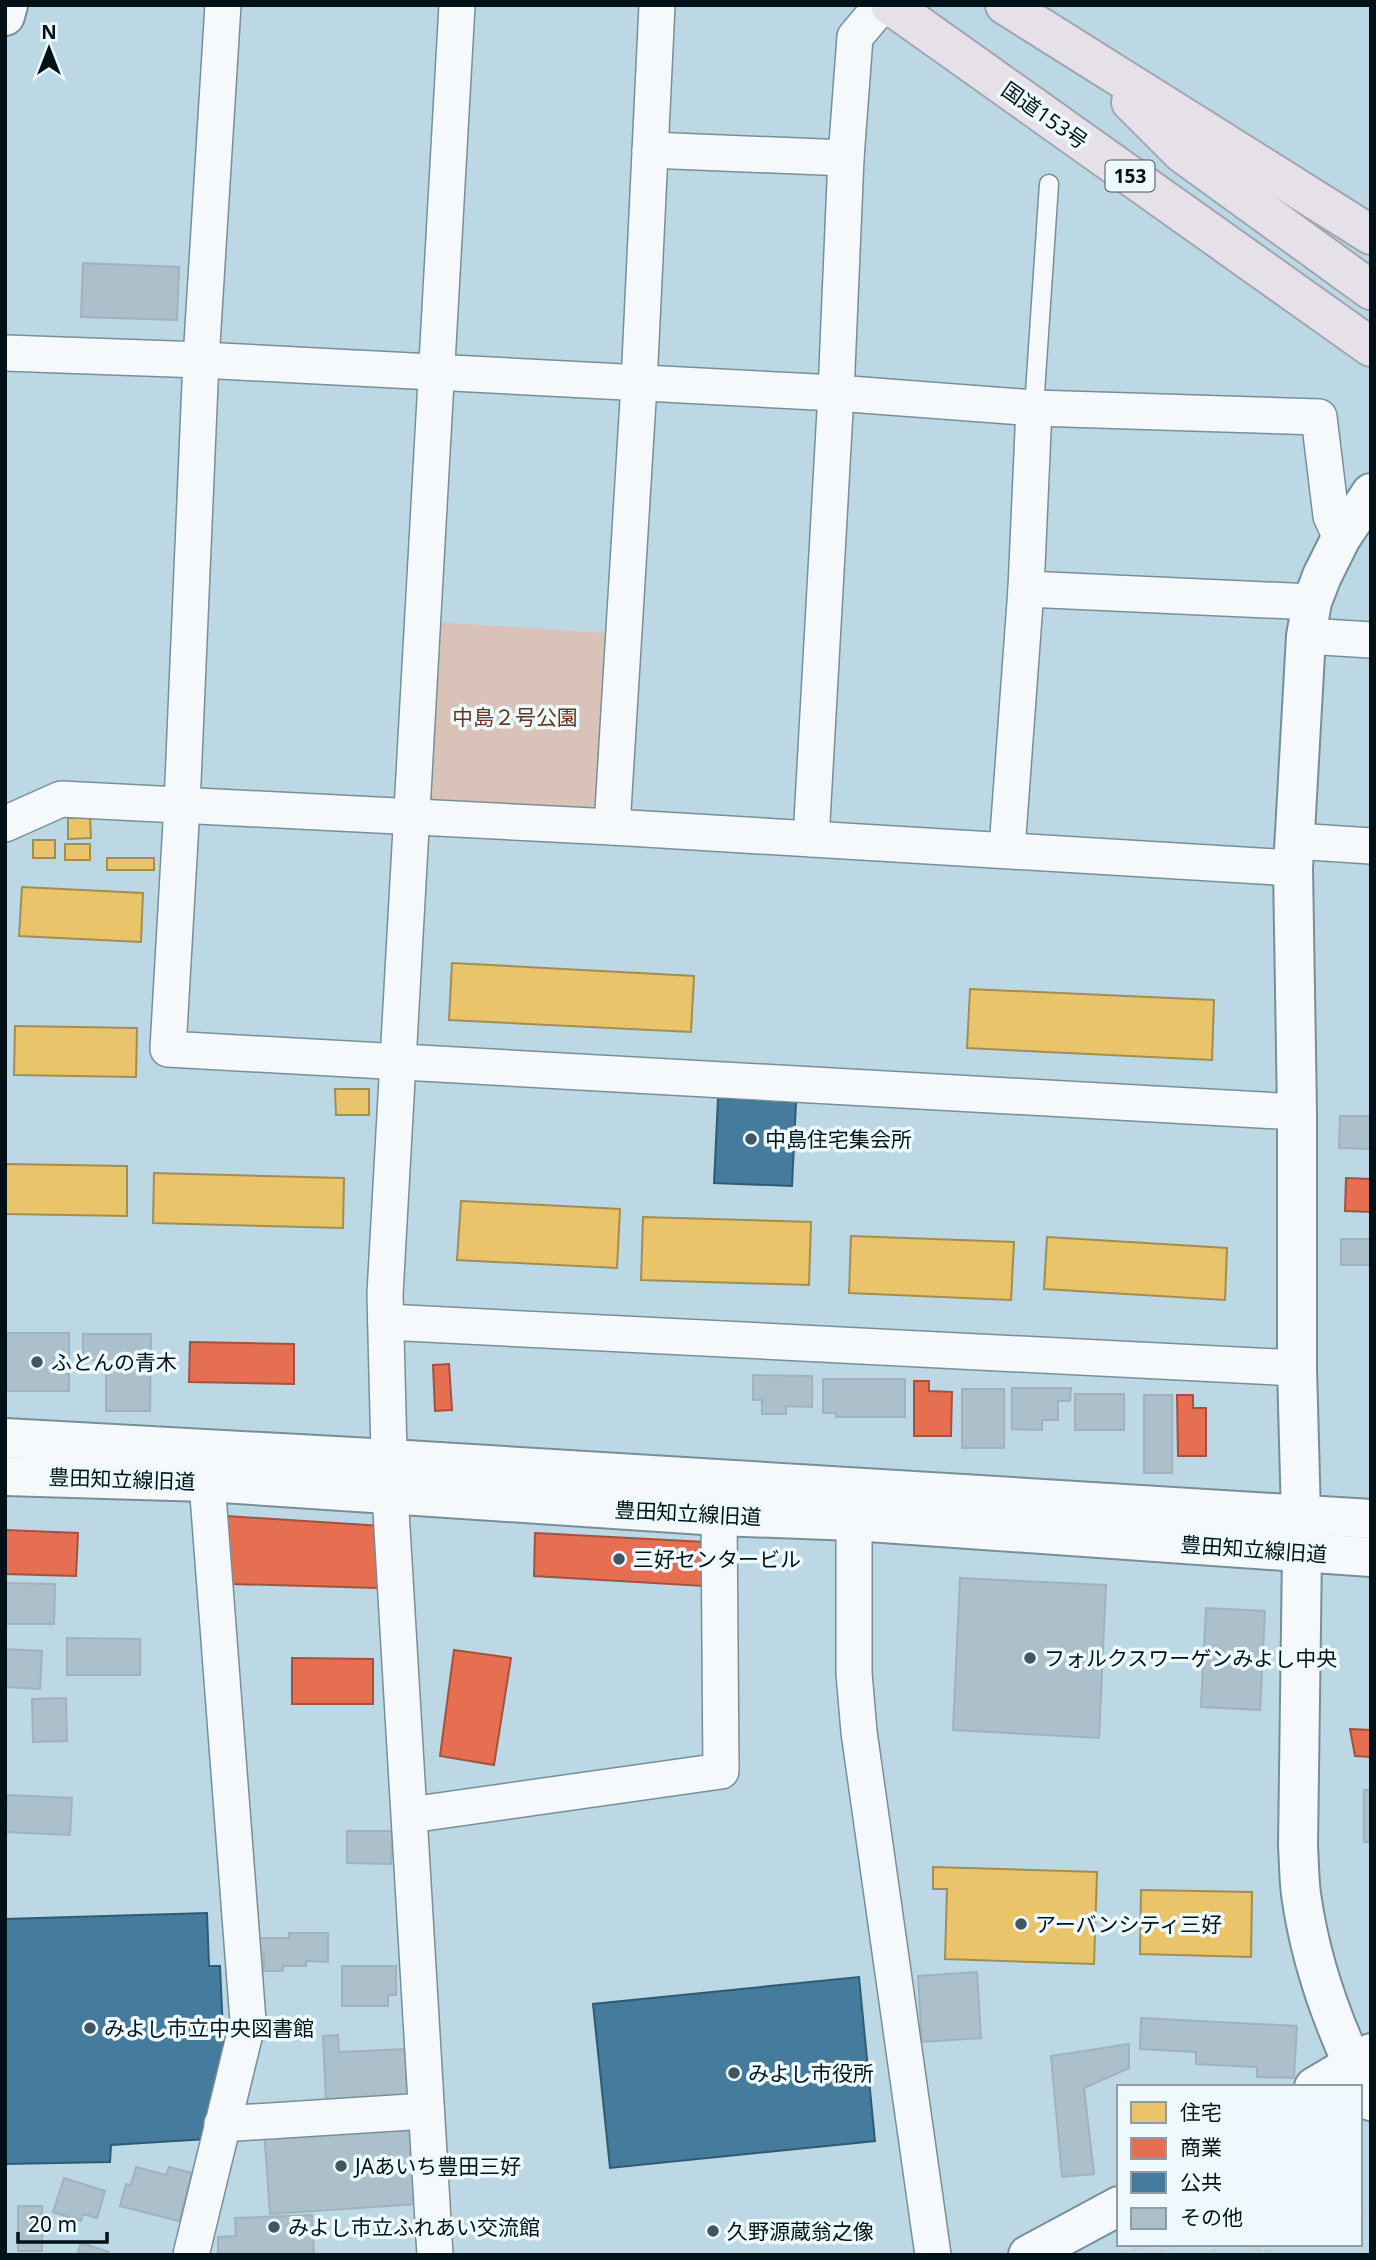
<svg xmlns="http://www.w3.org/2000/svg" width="1376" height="2260" viewBox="0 0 1376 2260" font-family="'Noto Sans','Noto Sans JP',sans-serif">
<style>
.green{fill:#d9c3b9}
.homes{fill:#e9c46a;stroke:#a38e51;stroke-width:2}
.shops{fill:#e76f51;stroke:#a25340;stroke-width:2}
.public{fill:#457b9d;stroke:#305b75;stroke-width:2}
.building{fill:#acc0cc;stroke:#9fb3bf;stroke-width:2}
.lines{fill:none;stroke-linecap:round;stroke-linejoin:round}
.lane-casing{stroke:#788f98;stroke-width:21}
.street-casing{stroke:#788f98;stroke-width:38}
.secondary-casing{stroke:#788f98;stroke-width:42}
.highway-casing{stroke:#a1a5b0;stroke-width:42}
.path{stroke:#c4cdd0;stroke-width:4.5;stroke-dasharray:7 3.5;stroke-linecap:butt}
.lane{stroke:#f5f9fb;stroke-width:18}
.street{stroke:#f5f9fb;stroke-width:35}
.secondary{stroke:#f5f9fb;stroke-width:38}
.highway{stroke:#e6e0e8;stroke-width:38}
.poi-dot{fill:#41575f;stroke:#eef9fd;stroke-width:2.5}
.labels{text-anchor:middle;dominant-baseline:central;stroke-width:7;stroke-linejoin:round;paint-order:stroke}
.shield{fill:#eef9fd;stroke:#47575d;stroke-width:2}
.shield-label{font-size:19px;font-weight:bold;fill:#001118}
.street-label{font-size:21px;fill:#001118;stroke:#eef9fd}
.park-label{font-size:21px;fill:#66361f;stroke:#eef9fd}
.poi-label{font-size:21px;fill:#001118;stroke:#eef9fd;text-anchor:start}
</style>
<rect width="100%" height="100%" fill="#bbd8e4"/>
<polygon class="green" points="435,622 605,633 595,810 424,800"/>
<g class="homes">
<polygon points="90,817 91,838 68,839 68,818"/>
<rect x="33" y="840" width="22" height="18"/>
<rect x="65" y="844" width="25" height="16"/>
<rect x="107" y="858" width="47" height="12"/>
<polygon points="22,887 143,893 141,942 19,936"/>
<polygon points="452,963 694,976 691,1032 449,1020"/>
<polygon points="970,989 1214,1000 1212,1060 967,1048"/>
<polygon points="15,1026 137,1028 136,1077 14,1075"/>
<polygon points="335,1089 369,1089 369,1115 336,1115"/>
<polygon points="6,1164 127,1166 127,1216 5,1214"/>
<polygon points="154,1173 344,1178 343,1228 153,1223"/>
<polygon points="461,1201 620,1209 617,1268 457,1260"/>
<polygon points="643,1217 811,1222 809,1285 641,1280"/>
<polygon points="851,1236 1014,1242 1011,1300 849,1293"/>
<polygon points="1047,1237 1227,1248 1225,1300 1044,1289"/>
<polygon points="933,1867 1097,1872 1094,1964 945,1959 947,1889 933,1889"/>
<polygon points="1141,1890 1252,1892 1251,1957 1140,1954"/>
</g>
<g class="shops">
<polygon points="1346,1178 1371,1179 1371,1212 1345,1211"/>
<polygon points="190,1342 294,1344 294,1384 189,1382"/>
<polygon points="449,1364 452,1410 435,1411 433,1365"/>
<polygon points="914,1381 929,1381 929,1391 952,1392 951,1436 914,1436"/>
<polygon points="1177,1395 1193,1395 1193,1408 1206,1408 1206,1456 1178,1456"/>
<polygon points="226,1516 382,1526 378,1588 232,1584"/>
<polygon points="5,1530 78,1533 76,1576 5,1574"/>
<polygon points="535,1533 705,1542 704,1586 534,1576"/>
<polygon points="454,1650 511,1658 494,1765 440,1756"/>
<polygon points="292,1658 373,1659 373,1704 292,1704"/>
<polygon points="1350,1729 1371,1730 1371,1757 1355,1756"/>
</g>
<g class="public">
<polygon points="718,1098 796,1102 792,1186 714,1183"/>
<polygon points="207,1913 209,1966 220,1966 224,2054 207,2139 111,2145 110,2162 5,2164 5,1919"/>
<polygon points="859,1977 875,2141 610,2168 593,2004"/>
</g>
<g class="building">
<polygon points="83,263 179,267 177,320 81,317"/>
<polygon points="1340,1116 1371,1116 1371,1149 1339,1148"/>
<rect x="1341" y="1239" width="30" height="26"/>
<rect x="5" y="1333" width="64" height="58"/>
<polygon points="83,1334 151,1334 150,1411 106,1411 106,1360 83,1360"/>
<polygon points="753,1375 812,1376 812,1407 786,1406 786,1414 762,1414 762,1400 753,1400"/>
<polygon points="823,1379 905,1379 905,1417 836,1417 836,1413 823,1413"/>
<polygon points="1012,1388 1071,1388 1070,1401 1058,1401 1058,1420 1042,1420 1042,1430 1012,1429"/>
<rect x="962" y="1389" width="42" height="59"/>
<rect x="1075" y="1394" width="49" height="36"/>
<rect x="1144" y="1395" width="28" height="78"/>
<polygon points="960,1578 1106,1585 1099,1738 953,1730"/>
<polygon points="5,1583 55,1584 54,1624 5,1624"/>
<polygon points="1206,1608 1265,1611 1260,1710 1201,1707"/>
<polygon points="67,1638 140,1639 140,1675 67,1675"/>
<polygon points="5,1649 42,1651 40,1689 5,1687"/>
<polygon points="66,1698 67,1741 33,1742 32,1699"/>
<rect x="1364" y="1790" width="7" height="52"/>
<polygon points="7,1795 72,1798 70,1835 5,1832"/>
<polygon points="347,1831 392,1831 391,1864 347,1863"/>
<polygon points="289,1933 328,1933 328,1962 306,1961 306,1966 283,1966 283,1971 264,1971 264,1954 260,1954 260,1938 289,1938"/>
<polygon points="342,1966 396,1966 396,1995 388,1995 388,2006 342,2006"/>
<polygon points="977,1972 981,2038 922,2042 918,1976"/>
<polygon points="1141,2018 1297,2026 1294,2078 1257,2077 1257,2067 1196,2064 1196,2052 1140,2049"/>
<polygon points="338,2035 339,2052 406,2049 408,2097 326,2101 323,2036"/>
<polygon points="1129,2044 1129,2068 1084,2088 1094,2174 1062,2177 1051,2056"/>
<polygon points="412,2119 418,2204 270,2214 264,2129"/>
<polygon points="136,2167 166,2175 169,2167 192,2173 179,2221 120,2206 126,2184 131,2185"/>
<polygon points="64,2178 105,2191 97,2218 83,2214 81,2221 53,2212"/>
<rect x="18" y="2206" width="24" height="45"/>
<polygon points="312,2215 314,2255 218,2255 218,2237 236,2236 235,2218"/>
<polygon points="81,2243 109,2252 109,2255 77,2255"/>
</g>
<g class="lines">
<defs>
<polyline id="lane" points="1034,408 1049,184"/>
<g id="street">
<polyline points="223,5 201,360 182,805 168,1049 1297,1112"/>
<polyline points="650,150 846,158"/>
<polyline points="5,353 201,360 836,393 1034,408 1319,417 1331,516 1341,538"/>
<polyline points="1026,589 1312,602"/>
<polyline points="1306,636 1371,640"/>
<polyline points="5,824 61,799 612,827 1293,868"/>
<polyline points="612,827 639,384 657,5"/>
<polyline points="811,839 836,393 846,158 855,37 882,5"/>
<polyline points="1295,841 1371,846"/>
<polyline points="1007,849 1026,589 1034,408"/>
<polyline points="386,1322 1297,1368"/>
<polyline points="854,1521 854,1673 859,1732 933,2255"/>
<polyline points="410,1815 721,1771 719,1516"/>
<polyline points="222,2124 426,2111"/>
<polyline points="191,2255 248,2021 207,1482"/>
<polyline points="435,2255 390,1494 385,1294 457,5"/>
</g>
<g id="secondary">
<polyline points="5,16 8,5"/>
<path d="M1371,493l-30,45 -19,38 -10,26 -6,34 -13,232 4,244v256l5,185 -4,293c1,15 1,32 3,48 10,73 36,142 70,207"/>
<polyline points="5,1438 390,1459 1371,1519"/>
<polyline points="5,1476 207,1482 719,1516 854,1521 1371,1557"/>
<polyline points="1314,2087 1371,2053"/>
<polyline points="1028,2255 1119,2206"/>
</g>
<g id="highway">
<polyline points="890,5 1371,347"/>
<polyline points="1005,5 1371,235"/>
<polyline points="1131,102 1182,153 1371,290"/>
</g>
</defs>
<use href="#lane" class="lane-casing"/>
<use href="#street" class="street-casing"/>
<use href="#secondary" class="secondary-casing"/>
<use href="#highway" class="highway-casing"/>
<g class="path">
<polyline points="1360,2213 1371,2208"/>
<polyline points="1245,2244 1269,2253 1268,2255"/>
<polyline points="1290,2244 1298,2244"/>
<polyline points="1122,2255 1148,2244"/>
<polyline points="1159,2255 1172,2244"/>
<polyline points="1212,2255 1217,2244"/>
</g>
<use href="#lane" class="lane"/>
<use href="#street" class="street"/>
<use href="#secondary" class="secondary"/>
<use href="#highway" class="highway"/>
</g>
<g class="poi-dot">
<circle cx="751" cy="1139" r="7"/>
<circle cx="37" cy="1362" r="7"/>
<circle cx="619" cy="1559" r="7"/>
<circle cx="1030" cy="1658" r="7"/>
<circle cx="1021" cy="1924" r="7"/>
<circle cx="90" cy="2028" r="7"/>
<circle cx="734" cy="2073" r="7"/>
<circle cx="341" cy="2166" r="7"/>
<circle cx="274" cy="2227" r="7"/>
<circle cx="713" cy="2231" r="7"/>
</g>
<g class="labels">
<rect class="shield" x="1105.5" y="160.5" width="49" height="31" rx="5"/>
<g class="shield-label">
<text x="1130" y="176">153</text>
</g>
<g class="street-label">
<text transform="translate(1045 115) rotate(35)">国道153号</text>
<text transform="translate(122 1479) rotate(2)">豊田知立線旧道</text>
<text transform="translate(688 1513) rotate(3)">豊田知立線旧道</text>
<text transform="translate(1254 1549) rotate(4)">豊田知立線旧道</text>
</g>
<g class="park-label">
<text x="515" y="717">中島２号公園</text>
</g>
<g class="poi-label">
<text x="765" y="1139">中島住宅集会所</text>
<text x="51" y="1362">ふとんの青木</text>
<text x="633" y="1559">三好センタービル</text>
<text x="1044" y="1658">フォルクスワーゲンみよし中央</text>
<text x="1035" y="1924">アーバンシティ三好</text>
<text x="104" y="2028">みよし市立中央図書館</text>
<text x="748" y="2073">みよし市役所</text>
<text x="355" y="2166">JAあいち豊田三好</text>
<text x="288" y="2227">みよし市立ふれあい交流館</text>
<text x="727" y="2231">久野源蔵翁之像</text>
</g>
</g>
<rect width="1376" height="2260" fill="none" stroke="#001118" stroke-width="14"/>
<rect x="1117" y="2085" width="245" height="161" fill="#eef9fd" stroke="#8f9ca1" stroke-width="2"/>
<rect x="1131" y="2102" width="35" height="21" fill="#e9c46a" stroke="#8f9ca1" stroke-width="2"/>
<text x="1180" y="2120" font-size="21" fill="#001118">住宅</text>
<rect x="1131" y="2138" width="35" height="21" fill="#e76f51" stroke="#8f9ca1" stroke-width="2"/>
<text x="1180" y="2155" font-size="21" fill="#001118">商業</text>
<rect x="1131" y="2172" width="35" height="21" fill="#457b9d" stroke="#8f9ca1" stroke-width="2"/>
<text x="1180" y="2190" font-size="21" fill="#001118">公共</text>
<rect x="1131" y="2208" width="35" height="21" fill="#acc0cc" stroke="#8f9ca1" stroke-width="2"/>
<text x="1180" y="2225" font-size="21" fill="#001118">その他</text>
<g transform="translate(49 49)" stroke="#eef9fd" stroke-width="5" paint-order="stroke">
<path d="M0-5L12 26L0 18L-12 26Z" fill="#001118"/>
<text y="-10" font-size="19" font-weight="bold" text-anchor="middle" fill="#001118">N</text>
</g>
<path d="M18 2232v10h89v-10" fill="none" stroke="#001118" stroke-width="3.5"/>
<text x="28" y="2232" font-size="21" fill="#001118" stroke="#eef9fd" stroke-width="5" paint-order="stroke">20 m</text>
</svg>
